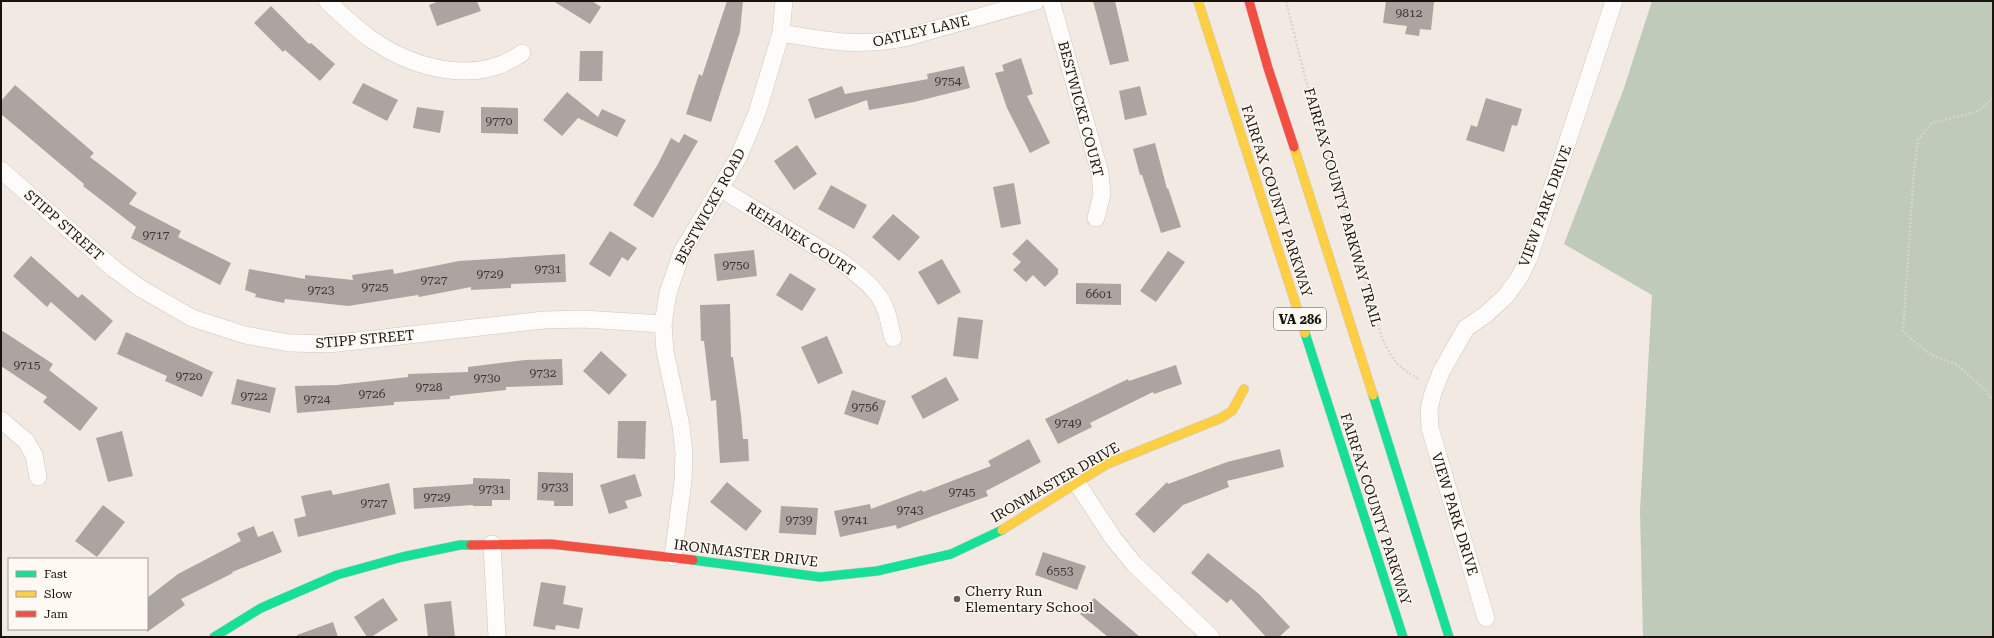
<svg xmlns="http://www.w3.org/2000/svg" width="1994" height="638" viewBox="0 0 1994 638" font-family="'Roboto Serif',serif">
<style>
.forest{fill:#bfcaba}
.building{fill:#aca4a1}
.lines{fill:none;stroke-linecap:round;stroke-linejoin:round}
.street-casing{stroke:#ccc7c1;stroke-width:18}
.fast-casing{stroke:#ccc7c1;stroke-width:10}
.slow-casing{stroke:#ccc7c1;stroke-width:10}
.jam-casing{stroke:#ccc7c1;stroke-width:10}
.path{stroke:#d6d4d2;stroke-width:2.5;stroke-dasharray:2 2;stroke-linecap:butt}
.street{stroke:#fdfcfb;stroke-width:17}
.fast{stroke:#16e098;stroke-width:9}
.slow{stroke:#ffcf43;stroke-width:9}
.jam{stroke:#f24e42;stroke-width:9}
.poi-dot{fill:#645e58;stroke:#fff9f3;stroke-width:1.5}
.labels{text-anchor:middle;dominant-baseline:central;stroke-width:3;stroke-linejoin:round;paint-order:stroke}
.number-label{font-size:12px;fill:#3d3733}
.shield{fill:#fff9f3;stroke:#5d5853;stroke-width:1}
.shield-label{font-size:13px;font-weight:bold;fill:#18130e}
.street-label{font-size:14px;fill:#18130e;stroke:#fff9f3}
.poi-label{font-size:14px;fill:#18130e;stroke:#fff9f3;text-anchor:start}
</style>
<rect width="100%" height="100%" fill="#f2eae2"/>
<polygon class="forest" points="1652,1 1993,1 1993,637 1643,637 1640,511 1652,295 1564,244 1624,88"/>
<g class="building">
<polygon points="439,1 477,1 481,11 437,26 429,5"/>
<polygon points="553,1 592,1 601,7 590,24"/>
<polygon points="727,1 743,1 740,32 711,122 686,114 699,74 702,76"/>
<polygon points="1093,1 1115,1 1129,61 1110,65"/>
<polygon points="1386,1 1434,2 1431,30 1420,29 1419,36 1405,34 1407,26 1383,23"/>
<polygon points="271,6 309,44 311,43 335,64 320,81 285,50 283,52 254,23"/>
<polygon points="580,51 603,51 602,81 579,81"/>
<polygon points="1021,58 1033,94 1027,96 1050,143 1030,153 1007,108 995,73 1004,71 1002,65"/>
<polygon points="964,66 970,88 914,102 869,110 867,100 815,119 808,99 842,86 845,94 928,79 927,74"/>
<polygon points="363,83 398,100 387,121 352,103"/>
<polygon points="15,85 94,153 90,157 137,193 129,204 181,231 178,237 231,263 220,285 131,238 136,227 83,186 84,184 1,114 1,101"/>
<polygon points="1140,86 1147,115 1125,120 1119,91"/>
<polygon points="567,92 598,117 602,109 626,120 617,137 578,118 562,136 543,120"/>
<polygon points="1486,98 1522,109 1517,126 1512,125 1504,152 1466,140 1471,125 1477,127"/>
<polygon points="417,107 444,111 440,133 413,128"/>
<polygon points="481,107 518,108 518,134 481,133"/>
<polygon points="684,134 698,141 653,218 633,205 658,164 671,138 679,143"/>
<polygon points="1155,143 1167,189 1168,188 1181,227 1161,233 1142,175 1140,175 1133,149"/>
<polygon points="797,145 817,174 794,190 774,161"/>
<polygon points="1014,183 1021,224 1001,228 993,187"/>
<polygon points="831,185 867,205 854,229 818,209"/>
<polygon points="893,214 920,237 899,261 872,237"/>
<polygon points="610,231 637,248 628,261 622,257 610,277 589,264"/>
<polygon points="1027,239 1058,269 1058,274 1045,287 1033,275 1026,282 1013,270 1021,262 1012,254"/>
<polygon points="754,250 757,276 717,281 714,254"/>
<polygon points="1168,251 1185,262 1156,302 1140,291"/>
<polygon points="565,254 566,282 511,284 511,288 471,290 471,287 419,297 418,295 348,306 285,299 284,303 255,297 256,294 245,290 249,269 305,279 305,275 353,280 352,275 393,269 394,274 459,261"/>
<polygon points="31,256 78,298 82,294 113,321 95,341 51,302 47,307 13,276"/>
<polygon points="942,259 961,292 938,305 918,272"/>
<polygon points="790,273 816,289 802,311 776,295"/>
<polygon points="1076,283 1121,284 1121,305 1076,304"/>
<polygon points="730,304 731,357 733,357 741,415 743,439 748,439 749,461 720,463 716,400 711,401 704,341 701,341 700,305"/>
<polygon points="958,317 983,320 978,359 953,356"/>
<polygon points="1,330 53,364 49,370 98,408 80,431 43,402 47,397 1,366"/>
<polygon points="126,332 213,372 202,397 165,381 167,376 117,354"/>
<polygon points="827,336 843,373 818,384 801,347"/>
<polygon points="601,351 627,375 609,395 583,371"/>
<polygon points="562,359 563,385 506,387 506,390 450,396 450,399 394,402 394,405 297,413 295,386 337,385 408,377 408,374 468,372 468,367 525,360"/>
<polygon points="1176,365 1182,384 1154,394 1153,392 1090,423 1092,427 1058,444 1045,419 1128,379 1129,381"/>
<polygon points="946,377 959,400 923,419 911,396"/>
<polygon points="237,379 276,388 270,413 231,404"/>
<polygon points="852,390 886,401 878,425 844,414"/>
<polygon points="618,421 646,421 645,459 617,458"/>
<polygon points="122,431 133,476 108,482 96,438"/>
<polygon points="1029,439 1041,462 986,491 988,496 897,529 896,525 840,537 834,511 870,504 871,509 922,490 923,492 991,466 988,461"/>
<polygon points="1280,449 1284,467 1227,481 1229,487 1183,505 1154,533 1135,514 1167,482 1168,484 1227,462"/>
<polygon points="538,472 573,473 573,506 554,506 554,501 537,500"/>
<polygon points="635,474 642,496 625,501 628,508 609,514 600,485"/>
<polygon points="473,478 510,479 510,500 492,500 492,506 473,506 473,505 414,509 413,488 473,484"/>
<polygon points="727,482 762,511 746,531 710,502"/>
<polygon points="389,483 396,514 298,537 294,519 306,516 301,496 331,490 333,495"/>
<polygon points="103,505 125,522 97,557 75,541"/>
<polygon points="781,506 818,508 816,535 779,533"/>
<polygon points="254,526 258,537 273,531 282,552 232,572 233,573 181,599 185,605 147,632 147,598 178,574 241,541 237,533"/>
<polygon points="1043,552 1086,566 1077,590 1035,575"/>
<polygon points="1208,553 1259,594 1290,627 1279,637 1266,637 1231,599 1227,603 1191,573"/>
<polygon points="541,582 566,586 563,604 583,608 579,629 556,625 555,630 533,626"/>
<polygon points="383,598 398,620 371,637 367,637 354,617"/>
<polygon points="1094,598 1140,637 1108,637 1080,614"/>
<polygon points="451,601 455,637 428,637 424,604"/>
<polygon points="333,622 338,637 297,637 297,635"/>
</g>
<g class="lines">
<defs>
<g id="street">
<path d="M327,1c14,13 28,27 44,38 43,30 106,47 151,14"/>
<polyline points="1051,1 1100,173 1102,194 1096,218"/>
<path d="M781,33c45,8 78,14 123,5l132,-37"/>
<polyline points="1,170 114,269 140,288 192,318 245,335 289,343 329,344 544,320 583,319 663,324"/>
<path d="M721,189l122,74c16,13 35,26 42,45 4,9 5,20 8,30"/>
<polyline points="1,420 26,441 34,455 38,477"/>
<polyline points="1077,483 1113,538 1134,564 1211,637"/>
<polyline points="492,544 497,637"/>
<polyline points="673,557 683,481 684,453 681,426 665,351 663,324 668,293 682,252 738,158 757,113 781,33 784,1"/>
<polyline points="1486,618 1430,428 1429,409 1433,393 1441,372 1466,328 1485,315 1505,297 1519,278 1529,258 1614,1"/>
</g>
<g id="fast">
<polyline points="1305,333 1403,637"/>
<polyline points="1373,395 1449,637"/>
<polyline points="693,560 820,577 877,571 951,554 1002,530"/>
<polyline points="214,637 261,608 337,575 402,557 460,545 471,545"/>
</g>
<g id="slow">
<polyline points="1198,1 1305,333"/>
<polyline points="1294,147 1373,395"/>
<polyline points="1002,530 1107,464 1221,418 1232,411 1244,389"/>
</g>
<g id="jam">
<polyline points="1249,1 1268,68 1294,147"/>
<polyline points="471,545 551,544 693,560"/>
</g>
</defs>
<use href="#street" class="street-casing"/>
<use href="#fast" class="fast-casing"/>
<use href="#slow" class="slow-casing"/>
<use href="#jam" class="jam-casing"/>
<g class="path">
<path d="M1286,1l20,80 76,257c13,26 14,27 38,42"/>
<polyline points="1993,98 1979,111 1932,123 1918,140 1914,171 1903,332 1931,355 1958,365 1986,391 1993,401"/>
</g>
<use href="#street" class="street"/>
<use href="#fast" class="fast"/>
<use href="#slow" class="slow"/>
<use href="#jam" class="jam"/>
</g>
<circle class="poi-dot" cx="957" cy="599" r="4"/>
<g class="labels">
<g class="number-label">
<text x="1409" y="13">9812</text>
<text x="948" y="81">9754</text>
<text x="499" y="121">9770</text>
<text x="156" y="235">9717</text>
<text x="736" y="265">9750</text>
<text x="548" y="269">9731</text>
<text x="490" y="274">9729</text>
<text x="434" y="280">9727</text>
<text x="375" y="287">9725</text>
<text x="321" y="290">9723</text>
<text x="1099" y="294">6601</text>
<text x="27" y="365">9715</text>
<text x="543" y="373">9732</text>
<text x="189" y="376">9720</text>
<text x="487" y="378">9730</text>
<text x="429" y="387">9728</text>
<text x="372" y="394">9726</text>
<text x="254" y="396">9722</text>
<text x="317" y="399">9724</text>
<text x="865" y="407">9756</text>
<text x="1068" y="423">9749</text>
<text x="555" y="487">9733</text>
<text x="492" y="489">9731</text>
<text x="962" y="492">9745</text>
<text x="437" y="497">9729</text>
<text x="374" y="503">9727</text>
<text x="910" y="510">9743</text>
<text x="799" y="520">9739</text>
<text x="855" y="520">9741</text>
<text x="1060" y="571">6553</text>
</g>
<rect class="shield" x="1274" y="308" width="52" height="22" rx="3"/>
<g class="shield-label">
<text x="1300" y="319">VA 286</text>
</g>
<g class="street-label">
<text transform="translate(921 31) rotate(-13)">OATLEY LANE</text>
<text transform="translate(1081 109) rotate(75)">BESTWICKE COURT</text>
<text transform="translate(1277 201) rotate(72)">FAIRFAX COUNTY PARKWAY</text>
<text transform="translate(710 206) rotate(-61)">BESTWICKE ROAD</text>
<text transform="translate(1545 206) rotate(-70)">VIEW PARK DRIVE</text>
<text transform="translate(1343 207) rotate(74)">FAIRFAX COUNTY PARKWAY TRAIL</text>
<text transform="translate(64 225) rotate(41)">STIPP STREET</text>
<text transform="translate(801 239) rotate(32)">REHANEK COURT</text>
<text transform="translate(365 339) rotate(-5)">STIPP STREET</text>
<text transform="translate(1055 482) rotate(-30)">IRONMASTER DRIVE</text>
<text transform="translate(1376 509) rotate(72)">FAIRFAX COUNTY PARKWAY</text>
<text transform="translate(1455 514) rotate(73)">VIEW PARK DRIVE</text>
<text transform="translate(746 553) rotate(7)">IRONMASTER DRIVE</text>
</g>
<g class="poi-label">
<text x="965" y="591">Cherry Run<tspan x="965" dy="16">Elementary School</tspan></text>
</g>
</g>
<rect width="1994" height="638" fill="none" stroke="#18130e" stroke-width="4"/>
<rect x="8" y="558" width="140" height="72" fill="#fff9f3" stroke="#a39d97"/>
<rect x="16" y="571" width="20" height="6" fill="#16e098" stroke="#a39d97"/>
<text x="44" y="578" font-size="12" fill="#18130e">Fast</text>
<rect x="16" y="591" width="20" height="6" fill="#ffcf43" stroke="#a39d97"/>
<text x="44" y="598" font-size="12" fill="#18130e">Slow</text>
<rect x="16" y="611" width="20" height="6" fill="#f24e42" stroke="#a39d97"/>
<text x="44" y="618" font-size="12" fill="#18130e">Jam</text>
</svg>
